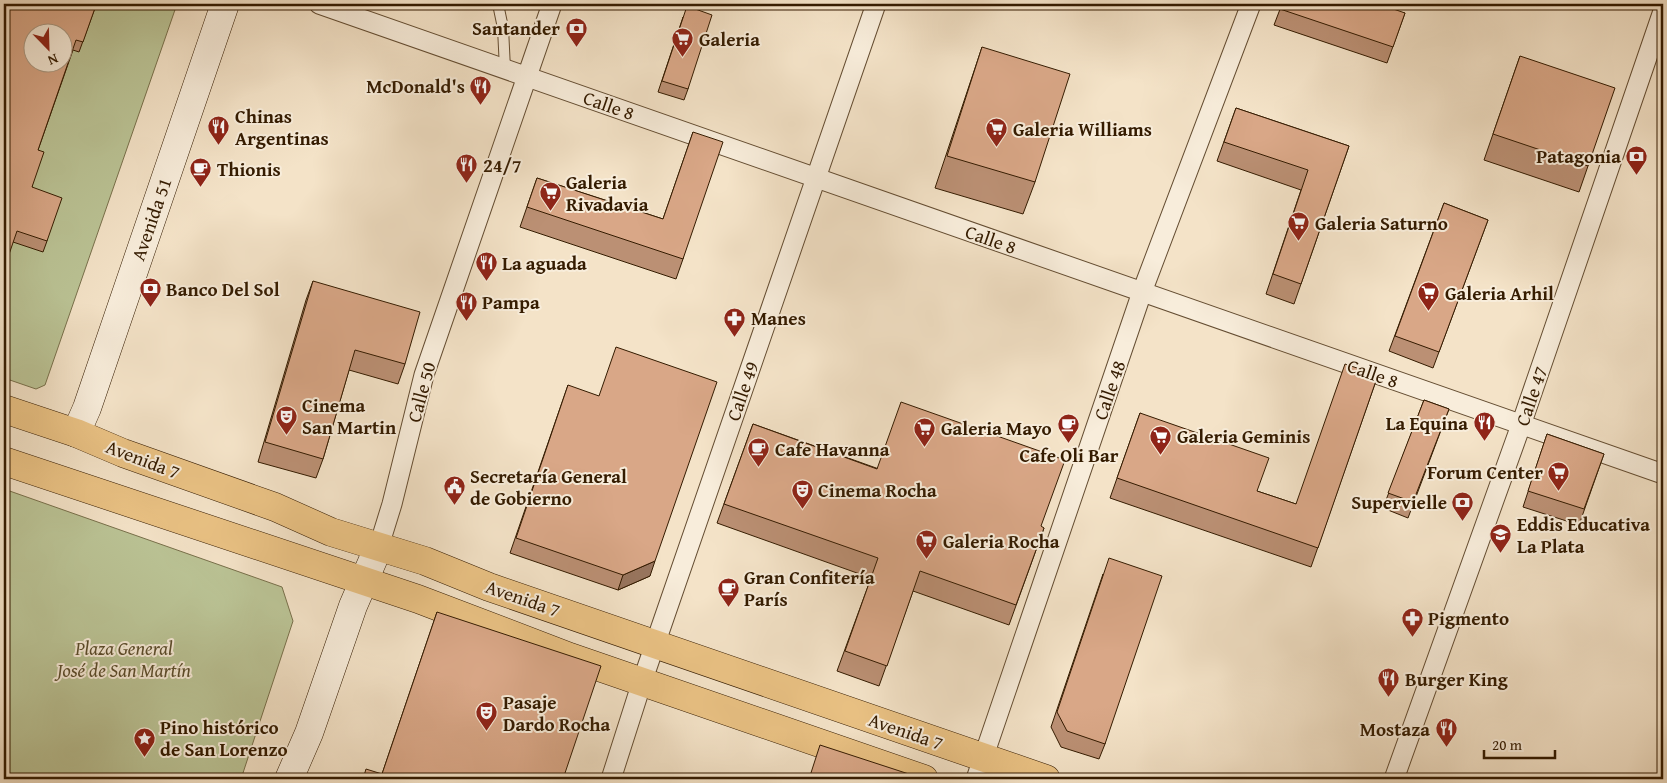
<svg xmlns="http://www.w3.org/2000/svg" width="1667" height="783" viewBox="0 0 1667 783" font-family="'Gentium Book Plus',serif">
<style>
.green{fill:#bbc496;stroke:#78704b;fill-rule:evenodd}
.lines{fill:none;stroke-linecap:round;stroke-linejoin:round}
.lane-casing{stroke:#644d32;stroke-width:12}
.street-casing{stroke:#644d32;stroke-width:21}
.secondary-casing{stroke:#341b00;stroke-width:29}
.primary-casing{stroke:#341b00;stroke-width:29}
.lane{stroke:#f8eddb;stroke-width:10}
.street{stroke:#f8eddb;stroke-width:19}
.secondary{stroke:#f8eddb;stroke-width:28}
.primary{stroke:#eac284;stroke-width:28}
.wall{fill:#bb9074;stroke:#341b00}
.shaded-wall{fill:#98755e;stroke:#341b00}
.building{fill:#d9a787;stroke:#341b00;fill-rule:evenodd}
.labels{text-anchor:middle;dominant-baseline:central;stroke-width:4;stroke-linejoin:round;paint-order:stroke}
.poi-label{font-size:19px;font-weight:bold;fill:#341b00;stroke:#f8eddb;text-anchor:start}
.street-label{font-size:19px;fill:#341b00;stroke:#f8eddb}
.park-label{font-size:19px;font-style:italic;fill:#5c4e2d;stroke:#f8eddb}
</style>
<rect width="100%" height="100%" fill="#f4e3c8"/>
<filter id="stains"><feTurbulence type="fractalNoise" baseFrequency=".004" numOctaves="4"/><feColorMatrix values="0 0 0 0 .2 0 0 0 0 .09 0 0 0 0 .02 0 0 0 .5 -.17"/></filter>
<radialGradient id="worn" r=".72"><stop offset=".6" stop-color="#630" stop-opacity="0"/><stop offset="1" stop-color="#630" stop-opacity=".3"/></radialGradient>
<g class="green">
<path d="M4,4h173l-132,381 -9,4 -32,-11zM32,32h30v30h-30z"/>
<polygon points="4,489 282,587 293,621 241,779 4,779"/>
</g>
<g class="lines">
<defs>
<polyline id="lane" points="498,4 503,28 505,69"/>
<g id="street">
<polyline points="319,4 1663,474"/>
<polyline points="379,546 392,504 424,375 552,4"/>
<polyline points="611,779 642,682 876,4"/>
<polyline points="976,779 1142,292 1251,4"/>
<polyline points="1394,779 1521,425 1663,11"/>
</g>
<g id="secondary">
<polyline points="76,433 87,408 225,4"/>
<polyline points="289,779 309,733 353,606 379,546"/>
</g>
<g id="primary">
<polyline points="4,409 76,433 123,453 275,507 331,532 425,561 489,587 1046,779"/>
<polyline points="4,461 418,599 570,657 924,779"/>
</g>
</defs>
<use href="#lane" class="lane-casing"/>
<use href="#street" class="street-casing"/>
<use href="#secondary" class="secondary-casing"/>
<use href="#primary" class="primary-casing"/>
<use href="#lane" class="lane"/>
<use href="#street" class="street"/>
<use href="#secondary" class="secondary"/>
<use href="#primary" class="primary"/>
</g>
<g class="wall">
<polygon points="4,4 95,8 79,52 73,50 38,150 32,187 47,241 43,252 13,242"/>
<polygon points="1282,4 1405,13 1387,63 1274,25"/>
<polygon points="683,17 688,89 684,100 658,92"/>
<polygon points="982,47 1035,182 1023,214 935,188"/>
<polygon points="1520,56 1588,166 1579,192 1484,160"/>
<polygon points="1236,108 1349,146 1294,304 1266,294 1301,190 1217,161"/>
<polygon points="693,132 683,259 676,279 520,227 537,178 663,219"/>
<polygon points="1444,203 1488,220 1433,368 1389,351"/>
<polygon points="313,281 405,364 398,384 349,370 323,459 316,478 258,462 306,300"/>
<polygon points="1378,375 1311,567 1110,498 1140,413 1257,491 1296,504"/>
<polygon points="568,385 650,576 618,590 510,553"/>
<polygon points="1424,400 1449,409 1408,518 1383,508"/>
<polygon points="753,424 1044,528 1009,625 913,591 879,686 837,671 871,578 717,523"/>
<polygon points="1547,434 1604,454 1579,525 1523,507"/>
<polygon points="1103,574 1105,744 1099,759 1061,747 1051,727"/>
<polygon points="437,612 563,779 382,774"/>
</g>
<polygon class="shaded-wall" points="655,561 650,576 618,590 623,575"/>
<g class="building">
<path d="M4,4h78l13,4 -12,34 -7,-2 -38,110 6,2 -12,35 30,11 -15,43 -30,-10 -13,38zM32,32h30v30h-30z"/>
<polygon points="1282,4 1379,4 1405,13 1393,47 1280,9"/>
<polygon points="687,6 712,15 688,89 662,81"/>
<polygon points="982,47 1070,74 1035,182 947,156"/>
<polygon points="1520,56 1615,88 1588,166 1493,134"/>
<polygon points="1236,108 1349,146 1301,284 1273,274 1308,170 1224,142"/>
<polygon points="693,132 723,142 683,259 527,207 537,178 663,219"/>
<polygon points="1444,203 1488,220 1439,352 1395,336"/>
<polygon points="313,281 420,312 405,364 355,350 323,459 265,442"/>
<polygon points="616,347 717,382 655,561 623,575 516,538 568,385 599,396"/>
<polygon points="1345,364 1378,375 1318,548 1117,478 1140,413 1269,458 1257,491 1296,504"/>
<polygon points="1424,400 1449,409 1413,502 1388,493"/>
<polygon points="901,402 1065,460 1041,526 1044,528 1016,605 920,571 887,666 845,651 878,558 724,504 753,424 877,469"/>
<polygon points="1547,434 1604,454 1584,509 1528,491"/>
<polygon points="1109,558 1162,576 1105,744 1067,731 1057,712"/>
<polygon points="437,612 601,666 563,779 363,779 366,769 382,774"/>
<polygon points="820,745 918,777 919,779 809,779"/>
</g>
<defs>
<symbol id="bank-pin" viewBox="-11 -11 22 30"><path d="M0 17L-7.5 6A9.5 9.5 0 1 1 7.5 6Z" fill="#8f2418" stroke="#f8eddb"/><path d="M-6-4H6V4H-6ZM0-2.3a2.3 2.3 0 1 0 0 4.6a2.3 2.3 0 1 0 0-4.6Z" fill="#fff"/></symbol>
<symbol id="supermarket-pin" viewBox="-11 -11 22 30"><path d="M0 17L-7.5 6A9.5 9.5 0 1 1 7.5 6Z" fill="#8f2418" stroke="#f8eddb"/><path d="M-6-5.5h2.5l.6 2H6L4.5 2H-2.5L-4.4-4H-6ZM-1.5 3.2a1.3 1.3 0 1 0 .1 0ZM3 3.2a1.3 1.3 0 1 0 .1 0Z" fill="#fff"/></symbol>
<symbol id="restaurant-pin" viewBox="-11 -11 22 30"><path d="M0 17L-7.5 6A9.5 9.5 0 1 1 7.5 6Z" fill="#8f2418" stroke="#f8eddb"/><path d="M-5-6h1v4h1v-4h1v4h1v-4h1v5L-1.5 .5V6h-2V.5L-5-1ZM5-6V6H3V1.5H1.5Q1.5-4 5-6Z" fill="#fff"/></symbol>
<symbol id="cafe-pin" viewBox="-11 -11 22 30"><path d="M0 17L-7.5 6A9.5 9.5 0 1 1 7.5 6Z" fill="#8f2418" stroke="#f8eddb"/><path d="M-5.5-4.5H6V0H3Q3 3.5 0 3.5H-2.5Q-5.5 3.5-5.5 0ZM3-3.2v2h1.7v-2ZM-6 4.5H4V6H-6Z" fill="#fff"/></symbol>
<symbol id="pharmacy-pin" viewBox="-11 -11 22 30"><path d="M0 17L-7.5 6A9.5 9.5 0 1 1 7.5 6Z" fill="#8f2418" stroke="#f8eddb"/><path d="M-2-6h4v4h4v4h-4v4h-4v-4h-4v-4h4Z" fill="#fff"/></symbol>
<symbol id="theatre-pin" viewBox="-11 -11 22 30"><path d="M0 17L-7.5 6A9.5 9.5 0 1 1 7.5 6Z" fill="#8f2418" stroke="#f8eddb"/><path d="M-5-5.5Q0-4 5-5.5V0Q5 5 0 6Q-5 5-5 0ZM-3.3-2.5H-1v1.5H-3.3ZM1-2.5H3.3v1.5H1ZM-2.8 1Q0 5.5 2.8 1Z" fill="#fff"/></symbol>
<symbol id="civic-pin" viewBox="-11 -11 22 30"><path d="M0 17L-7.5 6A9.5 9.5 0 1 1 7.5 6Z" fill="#8f2418" stroke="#f8eddb"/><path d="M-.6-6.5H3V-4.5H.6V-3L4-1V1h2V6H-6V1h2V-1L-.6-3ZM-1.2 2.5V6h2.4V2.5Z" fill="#fff"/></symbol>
<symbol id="university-pin" viewBox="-11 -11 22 30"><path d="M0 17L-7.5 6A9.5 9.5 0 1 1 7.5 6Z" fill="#8f2418" stroke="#f8eddb"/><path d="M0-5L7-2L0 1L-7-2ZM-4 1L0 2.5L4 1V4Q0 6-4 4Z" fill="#fff"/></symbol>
<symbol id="sight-pin" viewBox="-11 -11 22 30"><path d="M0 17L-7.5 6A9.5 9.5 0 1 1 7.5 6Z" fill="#8f2418" stroke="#f8eddb"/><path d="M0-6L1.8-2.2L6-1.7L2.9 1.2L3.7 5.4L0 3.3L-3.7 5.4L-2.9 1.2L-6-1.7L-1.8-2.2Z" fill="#fff"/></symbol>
</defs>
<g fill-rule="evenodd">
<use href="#bank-pin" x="564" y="16" width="25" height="34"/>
<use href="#supermarket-pin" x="670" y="26" width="25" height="34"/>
<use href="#restaurant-pin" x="468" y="74" width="25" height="34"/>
<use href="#restaurant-pin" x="206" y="114" width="25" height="34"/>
<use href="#supermarket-pin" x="984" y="116" width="25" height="34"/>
<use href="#bank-pin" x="1624" y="144" width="25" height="34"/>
<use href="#restaurant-pin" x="454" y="152" width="25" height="34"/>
<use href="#cafe-pin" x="188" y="156" width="25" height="34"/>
<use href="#supermarket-pin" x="538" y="180" width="25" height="34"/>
<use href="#supermarket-pin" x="1286" y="210" width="25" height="34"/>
<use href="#restaurant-pin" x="474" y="250" width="25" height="34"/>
<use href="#bank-pin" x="138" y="276" width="25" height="34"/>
<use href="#supermarket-pin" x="1416" y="280" width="25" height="34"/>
<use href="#restaurant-pin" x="454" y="290" width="25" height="34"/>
<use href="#pharmacy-pin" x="722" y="306" width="25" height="34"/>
<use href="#theatre-pin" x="274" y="404" width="25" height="34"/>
<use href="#restaurant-pin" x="1472" y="410" width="25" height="34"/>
<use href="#cafe-pin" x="1056" y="412" width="25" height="34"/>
<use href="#supermarket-pin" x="912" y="416" width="25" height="34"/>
<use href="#supermarket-pin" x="1148" y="424" width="25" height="34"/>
<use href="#cafe-pin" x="746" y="436" width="25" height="34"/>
<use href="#supermarket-pin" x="1546" y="460" width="25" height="34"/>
<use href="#civic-pin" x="442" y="474" width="25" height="34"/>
<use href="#theatre-pin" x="790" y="478" width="25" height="34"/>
<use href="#bank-pin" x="1450" y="490" width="25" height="34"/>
<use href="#university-pin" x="1488" y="522" width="25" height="34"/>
<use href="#supermarket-pin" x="914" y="528" width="25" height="34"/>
<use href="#cafe-pin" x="716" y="576" width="25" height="34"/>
<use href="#pharmacy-pin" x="1400" y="606" width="25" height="34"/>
<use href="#restaurant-pin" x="1376" y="666" width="25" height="34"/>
<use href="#theatre-pin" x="474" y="700" width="25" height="34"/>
<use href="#restaurant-pin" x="1434" y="716" width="25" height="34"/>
<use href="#sight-pin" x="132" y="726" width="25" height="34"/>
</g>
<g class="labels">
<g class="poi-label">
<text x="560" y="28" text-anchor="end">Santander</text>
<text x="699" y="39">Galeria</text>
<text x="465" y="86" text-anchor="end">McDonald's</text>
<text x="235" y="116">Chinas<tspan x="235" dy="22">Argentinas</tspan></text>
<text x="1013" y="129">Galeria Williams</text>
<text x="1621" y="156" text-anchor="end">Patagonia</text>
<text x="483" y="165">24/7</text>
<text x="217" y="169">Thionis</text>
<text x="566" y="182">Galeria<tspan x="566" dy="22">Rivadavia</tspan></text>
<text x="1315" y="223">Galeria Saturno</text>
<text x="502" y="263">La aguada</text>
<text x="166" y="289">Banco Del Sol</text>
<text x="1445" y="293">Galeria Arhil</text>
<text x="482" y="302">Pampa</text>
<text x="751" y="318">Manes</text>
<text x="302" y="405">Cinema<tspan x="302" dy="22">San Martin</tspan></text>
<text x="1468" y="423" text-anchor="end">La Equina</text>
<text x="941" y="428">Galeria Mayo</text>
<text x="1177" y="436">Galeria Geminis</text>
<text x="775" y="449">Cafe Havanna</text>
<text x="1069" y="455" text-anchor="middle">Cafe Oli Bar</text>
<text x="1543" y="472" text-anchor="end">Forum Center</text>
<text x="470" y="476">Secretaría General<tspan x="470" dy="22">de Gobierno</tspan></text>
<text x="818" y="490">Cinema Rocha</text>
<text x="1447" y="502" text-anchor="end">Supervielle</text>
<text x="1517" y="524">Eddis Educativa<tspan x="1517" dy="22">La Plata</tspan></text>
<text x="943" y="541">Galeria Rocha</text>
<text x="744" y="577">Gran Confitería<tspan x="744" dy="22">París</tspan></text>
<text x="1428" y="618">Pigmento</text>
<text x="1405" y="679">Burger King</text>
<text x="503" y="702">Pasaje<tspan x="503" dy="22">Dardo Rocha</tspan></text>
<text x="160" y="727">Pino histórico<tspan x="160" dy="22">de San Lorenzo</tspan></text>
<text x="1430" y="729" text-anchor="end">Mostaza</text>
</g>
<g class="street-label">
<text transform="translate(609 105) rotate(19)">Calle 8</text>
<text transform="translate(151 219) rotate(-71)">Avenida 51</text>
<text transform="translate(991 239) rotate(19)">Calle 8</text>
<text transform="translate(1373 373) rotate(19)">Calle 8</text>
<text transform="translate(1109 390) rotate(-71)">Calle 48</text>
<text transform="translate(742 391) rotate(-71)">Calle 49</text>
<text transform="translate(421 392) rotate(-75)">Calle 50</text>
<text transform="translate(1531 396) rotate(-71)">Calle 47</text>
<text transform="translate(143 459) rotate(21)">Avenida 7</text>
<text transform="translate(523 598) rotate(19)">Avenida 7</text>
<text transform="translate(906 731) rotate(19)">Avenida 7</text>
</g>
<g class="park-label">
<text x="124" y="648">Plaza General<tspan x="124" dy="22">José de San Martín</tspan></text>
</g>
</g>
<rect width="1667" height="783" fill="none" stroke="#f4e3c8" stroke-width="20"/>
<rect x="5" y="5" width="1657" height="773" fill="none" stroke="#341b00" stroke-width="2.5"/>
<rect x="10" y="10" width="1647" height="763" fill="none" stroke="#341b00"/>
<g transform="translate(48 48) rotate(157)"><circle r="24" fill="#f8eddb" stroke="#aa9983"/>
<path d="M0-4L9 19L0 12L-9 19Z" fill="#8f2418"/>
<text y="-8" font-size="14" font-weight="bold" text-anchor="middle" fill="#341b00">N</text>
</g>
<path d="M1484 750v8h71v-8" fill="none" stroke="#341b00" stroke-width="2.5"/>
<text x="1492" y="750" font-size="15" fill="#341b00" stroke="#f8eddb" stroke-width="4" paint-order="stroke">20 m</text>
<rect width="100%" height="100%" filter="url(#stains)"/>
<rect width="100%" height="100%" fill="url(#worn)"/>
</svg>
